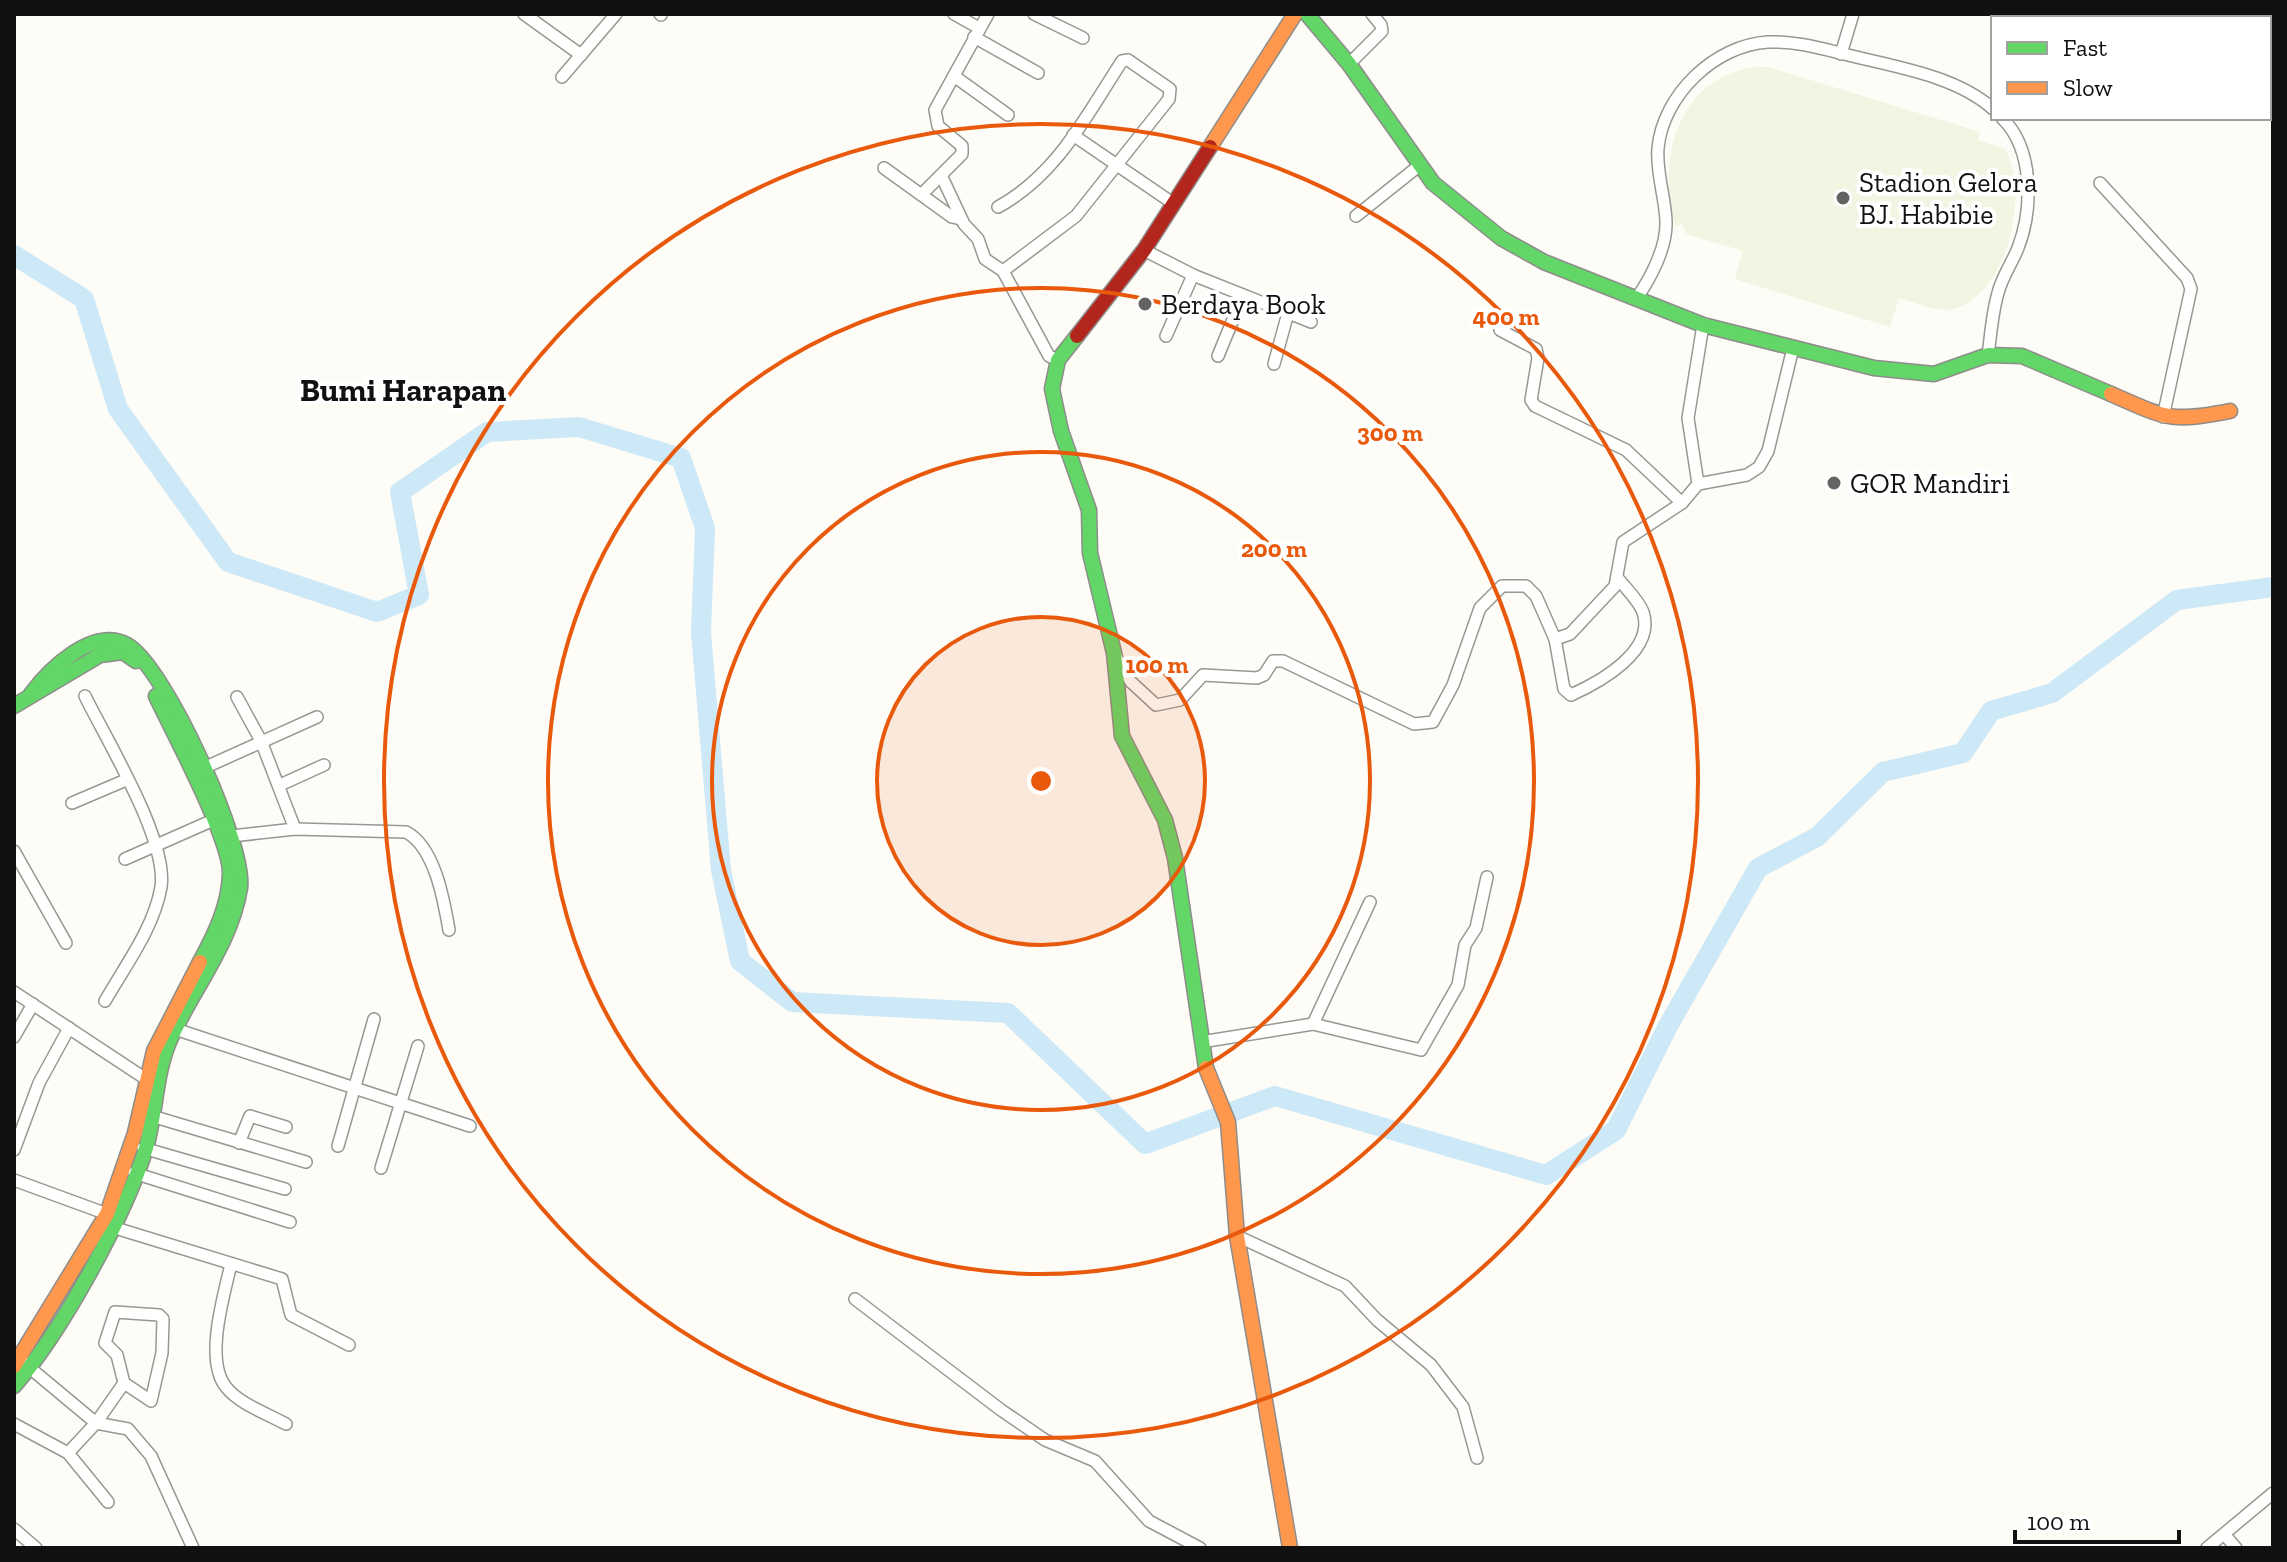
<svg xmlns="http://www.w3.org/2000/svg" width="2287" height="1562" viewBox="0 0 2287 1562" font-family="'Zilla Slab',serif">
<style>
.pitch{fill:#f0f6e1}
.lines{fill:none;stroke-linecap:round;stroke-linejoin:round}
.river{stroke:#cde8f7;stroke-width:20}
.street-casing{stroke:#979795;stroke-width:14}
.fast-casing{stroke:#8e8d8b;stroke-width:17}
.slow-casing{stroke:#8e8d8b;stroke-width:17}
.jam-casing{stroke:#8e8d8b;stroke-width:17}
.street{stroke:#fffffe;stroke-width:11}
.fast{stroke:#63d668;stroke-width:14}
.slow{stroke:#ff974d;stroke-width:14}
.jam{stroke:#b3261e;stroke-width:14}
.ring{fill:none;stroke:#e8590c;stroke-width:4}
.poi-dot{fill:#646362;stroke:#fff;stroke-width:3}
.labels{text-anchor:middle;dominant-baseline:central;stroke-width:8;stroke-linejoin:round;paint-order:stroke}
.poi-label{font-size:28px;fill:#111;stroke:#fff;text-anchor:start}
.quarter-label{font-size:32px;font-weight:bold;fill:#111;stroke:#fff}
.centre{fill:#e8590c;stroke:#fff;stroke-width:4}
.ring-label{font-size:24px;text-anchor:middle;font-weight:bold;fill:#e8590c;stroke:#fff;stroke-width:8;stroke-linejoin:round;paint-order:stroke}
</style>
<rect width="100%" height="100%" fill="#fdfcf7"/>
<path class="pitch" d="M1757,67h11l212,65 -2,8 27,9c25,44 3,146 -52,160 -16,4 -38,-7 -54,-11l-9,29 -155,-48 8,-28 -57,-17 -4,-10 -7,3c-18,-69 2,-150 82,-160z"/>
<g class="lines">
<polyline class="river" points="14,255 84,299 118,409 228,562 377,612 419,595 400,492 487,432 579,427 681,458 705,528 701,633 721,870 740,961 792,1002 1008,1013 1145,1144 1275,1096 1546,1175 1616,1130 1668,1026 1758,868 1817,837 1883,772 1963,753 1991,711 2052,693 2177,600 2273,587"/>
<defs>
<g id="street">
<polyline points="524,14 581,55"/>
<polyline points="660,14 661,15"/>
<polyline points="954,14 979,28"/>
<polyline points="1034,14 1083,38"/>
<polyline points="974,37 1038,73"/>
<polyline points="1841,54 1853,14"/>
<polyline points="1349,64 1382,31 1381,25 1372,14"/>
<polyline points="954,76 1008,115"/>
<polyline points="562,77 616,14"/>
<polyline points="1073,135 1174,204"/>
<polyline points="884,168 952,217 961,219"/>
<polyline points="941,175 964,224 978,239 985,259 1003,271 1049,356 1058,360"/>
<polyline points="2100,183 2187,278 2191,289 2163,417"/>
<polyline points="922,194 962,154 962,146 938,126 935,110 988,14"/>
<path d="M998,207c59,-32 88,-91 124,-146l6,-1 42,29 -1,10 -93,117 -73,55"/>
<polyline points="1356,216 1420,165"/>
<polyline points="1144,250 1193,275 1311,322"/>
<path d="M1636,299c15,-21 31,-52 30,-78 -1,-25 -10,-48 -8,-73 5,-53 57,-103 110,-106 25,-1 48,5 72,11 49,13 114,21 153,56"/>
<polyline points="1500,330 1536,349 1538,358 1531,400 1535,406 1626,450 1682,503"/>
<polyline points="1166,336 1193,275"/>
<path d="M1988,355c3,-21 4,-42 10,-62 4,-16 14,-30 20,-45 15,-39 16,-99 -16,-130"/>
<polyline points="1218,356 1243,295"/>
<polyline points="1274,364 1288,313"/>
<polyline points="1698,484 1688,418 1703,325"/>
<path d="M1555,639l9,50 7,6c29,-13 85,-44 72,-83 -5,-13 -18,-24 -26,-35"/>
<polyline points="1115,655 1131,682 1156,705 1180,700 1203,675 1257,678 1264,675 1273,661 1283,661 1414,724 1433,722 1453,685 1480,608 1502,586 1526,586 1536,596 1555,639 1570,634 1615,586 1623,542 1682,503 1698,484 1747,475 1759,467 1768,451 1793,348"/>
<path d="M85,696c22,45 83,144 76,191 -7,41 -36,79 -56,114"/>
<polyline points="237,697 261,741 295,829"/>
<polyline points="197,771 317,717"/>
<polyline points="280,785 324,765"/>
<polyline points="72,803 126,780"/>
<path d="M232,836l63,-7 111,3c29,15 38,69 43,98"/>
<polyline points="14,851 66,943"/>
<polyline points="125,859 218,818"/>
<polyline points="14,992 152,1083"/>
<polyline points="1313,1024 1370,902"/>
<polyline points="175,1029 470,1126"/>
<polyline points="14,1037 33,1004"/>
<polyline points="1201,1042 1313,1024 1421,1050 1458,985 1465,945 1476,928 1487,877"/>
<polyline points="155,1117 306,1162"/>
<polyline points="239,1143 250,1116 286,1127"/>
<polyline points="338,1146 374,1019"/>
<polyline points="143,1148 285,1189"/>
<polyline points="14,1150 39,1083 69,1028"/>
<polyline points="381,1168 418,1046"/>
<polyline points="134,1173 290,1222"/>
<polyline points="14,1180 107,1214"/>
<polyline points="112,1227 282,1279 291,1315 349,1345"/>
<polyline points="1237,1236 1345,1286 1377,1320 1431,1365 1463,1407 1477,1458"/>
<path d="M231,1264c-7,31 -27,96 -5,123 13,17 42,27 60,37"/>
<polyline points="855,1299 1001,1410 1045,1440 1095,1461 1149,1521 1200,1548"/>
<polyline points="24,1363 96,1423 128,1429 151,1456 193,1548"/>
<polyline points="14,1424 68,1453"/>
<polyline points="108,1502 68,1453 96,1423 124,1383 117,1355 105,1343 115,1312 159,1315 163,1319 162,1353 151,1401 124,1383"/>
<polyline points="14,1529 36,1548"/>
<polyline points="2225,1535 2236,1548"/>
<polyline points="2207,1548 2273,1493"/>
</g>
<g id="fast">
<polyline points="1307,14 1349,64 1433,183 1501,238 1544,262 1703,325 1874,368 1934,374 1988,355 2022,356 2111,394"/>
<polyline points="1077,336 1058,360 1052,389 1061,431 1089,510 1090,553 1114,653 1122,736 1165,820 1175,858 1206,1068"/>
<path d="M156,696c17,36 75,144 74,178 -1,32 -15,60 -30,88"/>
<polyline points="14,706 100,655 123,652 136,661"/>
<path d="M14,1386c47,-53 111,-170 132,-238 10,-35 9,-72 23,-106 22,-51 62,-97 71,-154 6,-43 -75,-222 -113,-243 -34,-19 -78,25 -96,49"/>
</g>
<g id="slow">
<polyline points="1210,147 1295,14"/>
<path d="M2111,394c55,24 59,29 119,17"/>
<polyline points="1206,1068 1228,1122 1237,1236 1290,1548"/>
<polyline points="14,1366 107,1214 135,1133 154,1051 200,962"/>
</g>
<polyline id="jam" points="1077,336 1144,250 1210,147"/>
</defs>
<use href="#street" class="street-casing"/>
<use href="#fast" class="fast-casing"/>
<use href="#slow" class="slow-casing"/>
<use href="#jam" class="jam-casing"/>
<use href="#street" class="street"/>
<use href="#fast" class="fast"/>
<use href="#slow" class="slow"/>
<use href="#jam" class="jam"/>
</g>
<circle cx="1041" cy="781" r="164" fill="#e8590c" fill-opacity=".12"/>
<g class="ring">
<circle cx="1041" cy="781" r="164"/>
<circle cx="1041" cy="781" r="329"/>
<circle cx="1041" cy="781" r="493"/>
<circle cx="1041" cy="781" r="657"/>
</g>
<g class="poi-dot">
<circle cx="1843" cy="198" r="8"/>
<circle cx="1145" cy="304" r="8"/>
<circle cx="1834" cy="483" r="8"/>
</g>
<g class="labels">
<g class="poi-label">
<text x="1859" y="182">Stadion Gelora<tspan x="1859" dy="32">BJ. Habibie</tspan></text>
<text x="1161" y="304">Berdaya Book</text>
<text x="1850" y="483">GOR Mandiri</text>
</g>
<g class="quarter-label">
<text x="403" y="390">Bumi Harapan</text>
</g>
</g>
<circle cx="1041" cy="781" r="12" class="centre"/>
<g class="ring-label">
<text x="1506" y="325">400 m</text>
<text x="1390" y="441">300 m</text>
<text x="1274" y="557">200 m</text>
<text x="1157" y="673">100 m</text>
</g>
<rect width="2287" height="1562" fill="none" stroke="#111111" stroke-width="32"/>
<rect x="1991" y="16" width="280" height="104" fill="#ffffff" stroke="#a0a0a0" stroke-width="2"/>
<rect x="2007" y="42" width="40" height="12" fill="#63d668" stroke="#a0a0a0" stroke-width="2"/>
<text x="2063" y="56" font-size="24" fill="#111111">Fast</text>
<rect x="2007" y="82" width="40" height="12" fill="#ff974d" stroke="#a0a0a0" stroke-width="2"/>
<text x="2063" y="96" font-size="24" fill="#111111">Slow</text>
<path d="M2015 1530v12h164v-12" fill="none" stroke="#111111" stroke-width="4"/>
<text x="2027" y="1530" font-size="24" fill="#111111" stroke="#ffffff" stroke-width="6" paint-order="stroke">100 m</text>
</svg>
